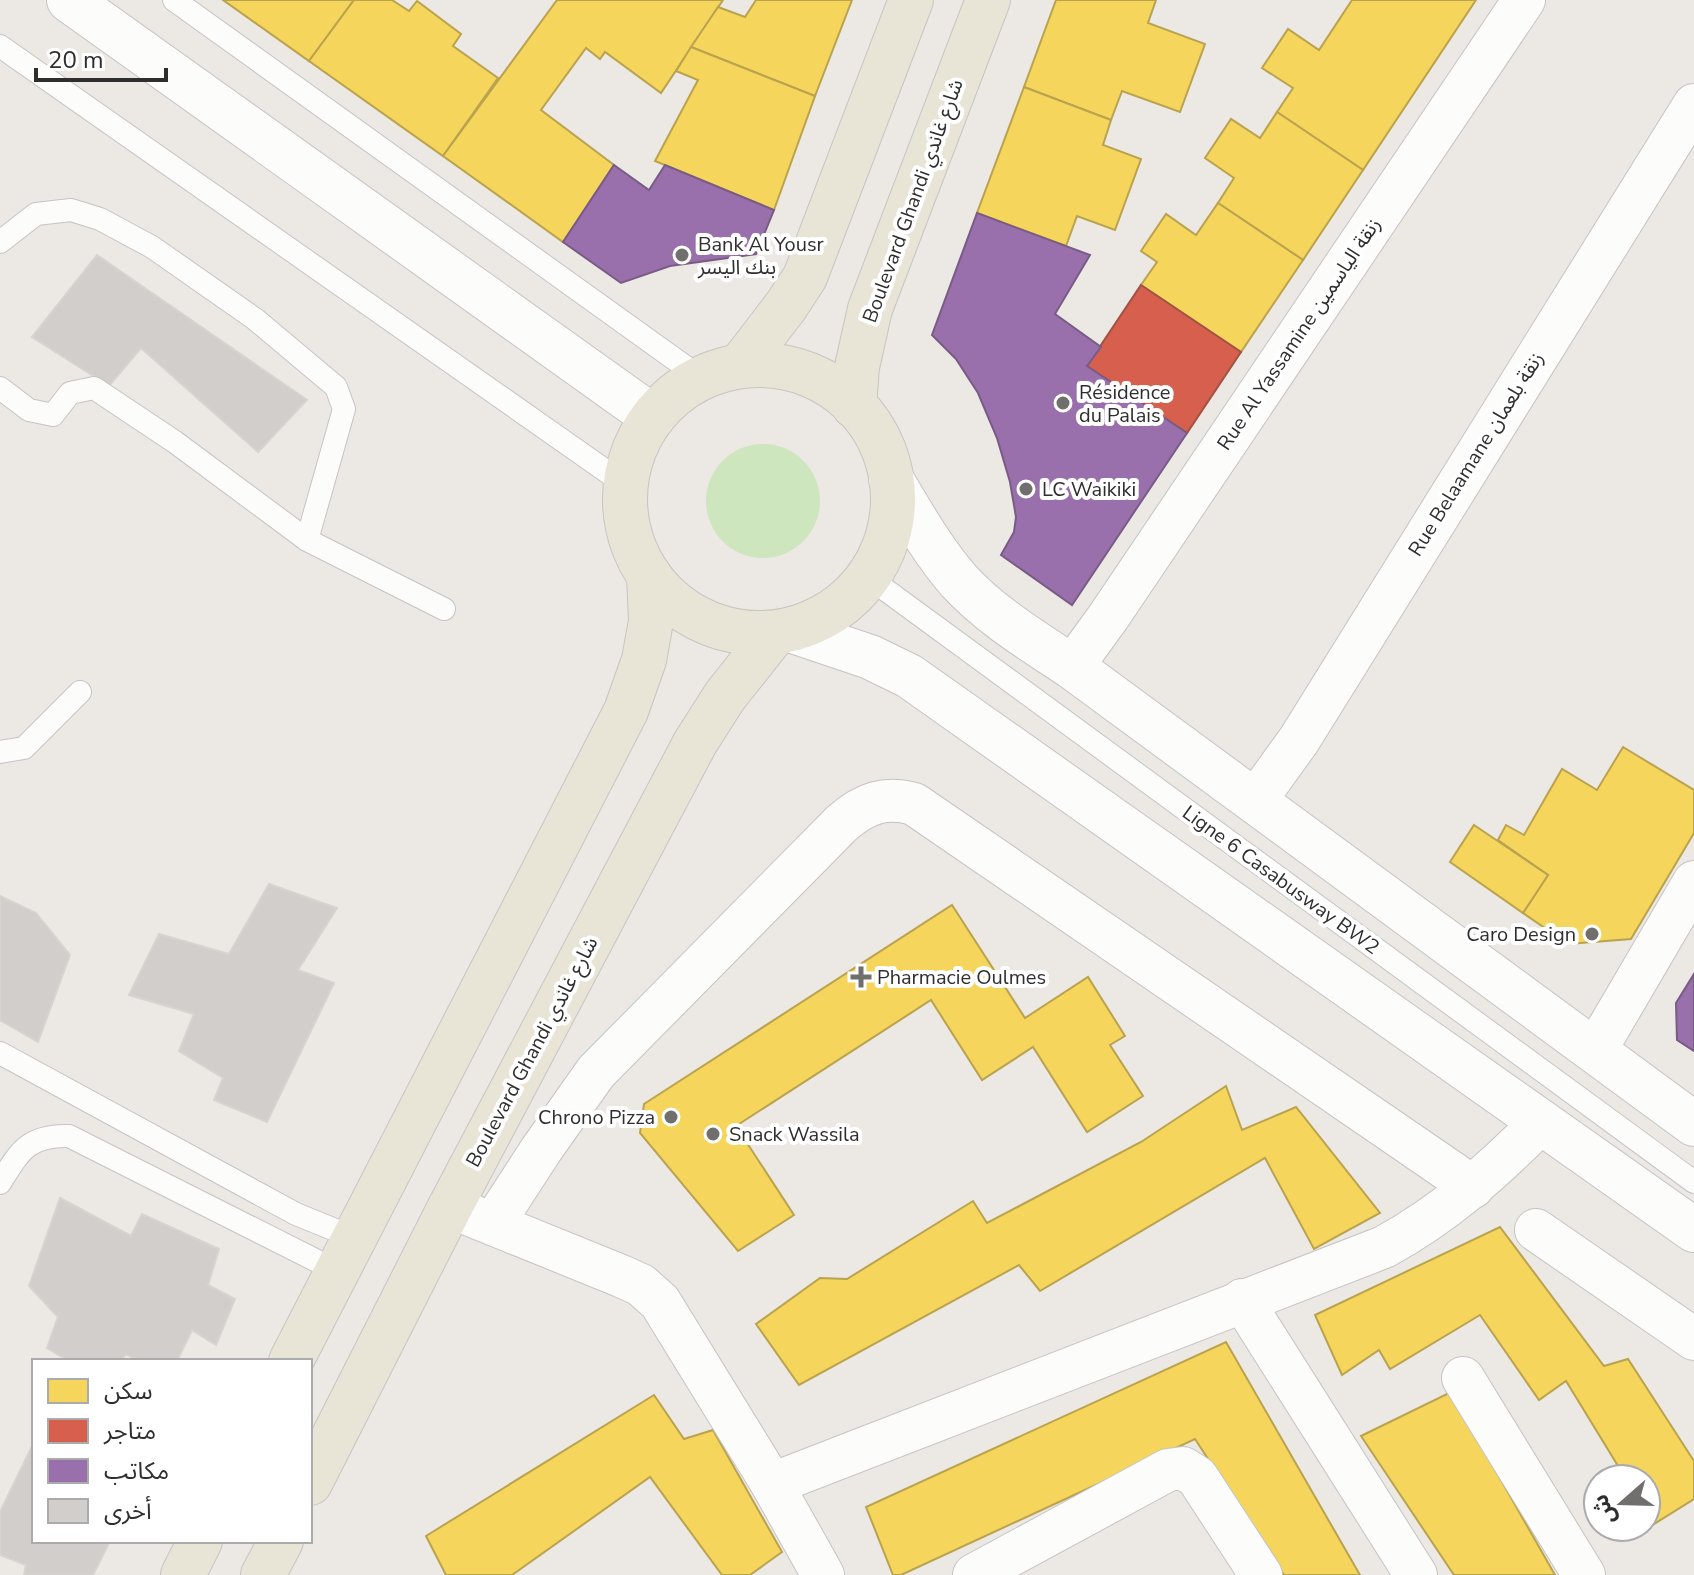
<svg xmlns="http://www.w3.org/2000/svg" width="1694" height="1575" viewBox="0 0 1694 1575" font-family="'Nunito Sans','Noto Sans Arabic',sans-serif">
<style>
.green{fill:#cee6be}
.homes{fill:#f6d55c;stroke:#baa34e;stroke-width:2}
.shops{fill:#d6604d;stroke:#a45144;stroke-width:2}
.offices{fill:#9970ab;stroke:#795c86;stroke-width:2}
.building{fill:#d1cecb;stroke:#d7d4d0;stroke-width:2}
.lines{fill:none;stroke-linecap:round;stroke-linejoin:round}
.lane-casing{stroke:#c5c4c5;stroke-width:24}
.street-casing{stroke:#c5c4c5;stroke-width:44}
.secondary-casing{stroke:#c5c4c5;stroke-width:46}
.primary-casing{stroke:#c6c5c4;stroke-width:46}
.lane{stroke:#fcfcfb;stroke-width:22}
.street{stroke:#fcfcfb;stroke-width:42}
.secondary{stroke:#fcfcfb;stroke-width:44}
.primary{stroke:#e8e4d6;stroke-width:44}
.poi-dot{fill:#706f6e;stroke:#fff;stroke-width:3}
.labels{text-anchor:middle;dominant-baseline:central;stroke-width:8;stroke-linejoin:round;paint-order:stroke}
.street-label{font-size:20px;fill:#2e2e2e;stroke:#fff}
.poi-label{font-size:20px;fill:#2e2e2e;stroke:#fff;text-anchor:start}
</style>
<rect width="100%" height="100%" fill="#ece8e4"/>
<circle class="green" cx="763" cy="501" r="57"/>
<g class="homes">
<polygon points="223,0 354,0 309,61"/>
<polygon points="354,0 392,0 409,11 417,1 461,34 453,46 498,78 443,156 309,61"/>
<polygon points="557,0 723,0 661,93 605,52 600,59 586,48 541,110 614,165 563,242 443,156"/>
<polygon points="756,0 852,0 815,96 691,47 718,7 745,17"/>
<polygon points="1056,0 1156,0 1148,23 1205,44 1180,112 1122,91 1111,120 1024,87"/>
<polygon points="1352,0 1476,0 1363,170 1277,112 1293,88 1262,68 1288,29 1319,50"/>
<polygon points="691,47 815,96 774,210 655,161 698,80 676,71"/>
<polygon points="1024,87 1111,120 1103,145 1141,159 1115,230 1077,216 1066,246 977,213"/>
<polygon points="1277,112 1363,170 1303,260 1218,203 1234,178 1205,158 1231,119 1260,138"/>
<polygon points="1218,203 1303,260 1241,352 1141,285 1157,262 1141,251 1166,214 1196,235"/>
<polygon points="1623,747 1694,790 1694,833 1631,939 1568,944 1523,913 1548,875 1498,840 1506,825 1524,835 1562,769 1597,790"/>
<polygon points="1474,825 1548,875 1523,913 1450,862"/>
<polygon points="952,905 1025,1018 1088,977 1125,1036 1110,1045 1143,1096 1087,1132 1033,1047 982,1080 931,1000 736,1126 794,1215 738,1251 640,1133 644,1104"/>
<polygon points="1226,1086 1242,1130 1296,1107 1380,1213 1314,1249 1265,1158 1040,1291 1019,1265 799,1385 756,1324 820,1278 847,1279 973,1201 987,1223 1141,1142"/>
<polygon points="1500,1227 1604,1366 1628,1359 1694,1461 1694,1499 1654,1524 1646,1511 1646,1479 1626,1479 1566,1381 1539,1400 1480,1315 1390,1369 1379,1350 1342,1375 1315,1315"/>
<polygon points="1226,1342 1360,1575 1284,1575 1195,1439 901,1575 893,1575 866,1507"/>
<polygon points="1451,1392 1555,1575 1454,1575 1361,1436"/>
<polygon points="654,1395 684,1439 713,1430 782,1552 750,1575 722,1575 650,1477 512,1575 446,1575 426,1536"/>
</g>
<polygon class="shops" points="1141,285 1241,352 1187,433 1087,366"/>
<g class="offices">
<polygon points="614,165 649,190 665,165 774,210 756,254 670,266 621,283 563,242"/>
<polygon points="977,213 1090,255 1055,314 1101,347 1087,366 1187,433 1072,605 1001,555 1014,532 1016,517 1010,482 997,438 978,393 956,359 932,335"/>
<polygon points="1694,974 1694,1051 1677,1040 1676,1003"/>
</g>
<g class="building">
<polygon points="97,255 307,400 258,452 141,348 109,386 32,337"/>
<polygon points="269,884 337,908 298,970 334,983 267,1122 214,1100 223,1078 179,1051 194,1014 129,995 159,934 229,954"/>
<polygon points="0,896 36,913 70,955 38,1042 0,1020"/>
<polygon points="60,1198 131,1236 142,1214 219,1249 208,1285 235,1299 216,1345 192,1330 177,1361 138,1361 126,1354 121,1361 69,1361 47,1348 58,1317 29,1286"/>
<polygon points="34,1442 34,1541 110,1541 93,1575 24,1575 26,1565 0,1555 0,1512"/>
</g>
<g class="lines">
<defs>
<g id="lane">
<polyline points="174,0 701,378"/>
<polyline points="0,46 626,485"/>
<polyline points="0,242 36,214 71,210 100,219 152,247 255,319 336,387 344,409 307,540"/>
<polyline points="0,388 29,410 53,415 70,393 94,388 175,442 307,540 444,609"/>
<polyline points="868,577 1694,1182"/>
<polyline points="0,752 24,748 80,692"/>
<polyline points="0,1053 296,1214 355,1238"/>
<path d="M0,1183c20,-32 28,-48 69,-47l268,135"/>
</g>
<g id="street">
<polyline points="1072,667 1109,616 1524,0"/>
<polyline points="1255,801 1299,740 1694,105"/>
<polyline points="1595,1051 1694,882"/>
<polyline points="468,1214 621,1276 641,1285 660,1302 772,1484 823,1575"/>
<path d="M493,1224l48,-74 55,-78 246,-249c23,-20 43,-27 72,-19l559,383"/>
<polyline points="1536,1230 1694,1339"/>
<polyline points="1242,1300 1416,1575"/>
<polyline points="1463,1378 1584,1575"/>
<path d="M772,1484l612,-237c59,-32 109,-76 156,-124"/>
<polyline points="974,1575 1168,1470 1183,1468 1197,1477 1261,1575"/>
</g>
<g id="secondary">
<polyline points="69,0 653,417"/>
<path d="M891,479c21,35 41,71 68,102 32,35 74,60 113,86l622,457"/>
<polyline points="790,630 870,657 909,676 1694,1230"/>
</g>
<g id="primary">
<circle cx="759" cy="499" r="134"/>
<polyline points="740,366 786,306 805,277 911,0"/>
<polyline points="854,406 857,367 870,309 988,0"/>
<polyline points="291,1361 626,711 644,660 651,621 649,575"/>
<polyline points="310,1483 450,1207 695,743 725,696 775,633"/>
<polyline points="183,1575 200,1541"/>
<polyline points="263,1575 281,1541"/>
</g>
</defs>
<use href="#lane" class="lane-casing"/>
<use href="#street" class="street-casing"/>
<use href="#secondary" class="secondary-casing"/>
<use href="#primary" class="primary-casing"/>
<use href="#lane" class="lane"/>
<use href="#street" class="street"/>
<use href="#secondary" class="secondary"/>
<use href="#primary" class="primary"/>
</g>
<g class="poi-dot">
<circle cx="682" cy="255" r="8"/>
<circle cx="1063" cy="403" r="8"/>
<circle cx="1026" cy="489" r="8"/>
<circle cx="1592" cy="934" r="8"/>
<path d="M857 965h8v8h8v8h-8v8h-8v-8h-8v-8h8z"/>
<circle cx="671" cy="1117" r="8"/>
<circle cx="713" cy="1134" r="8"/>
</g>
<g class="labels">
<g class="street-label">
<text transform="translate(913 201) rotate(-70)">Boulevard Ghandi شارع غاندي</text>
<text transform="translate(1299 334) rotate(-56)">Rue Al Yassamine زنقة الياسمين</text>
<text transform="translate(1476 454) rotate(-58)">Rue Belaamane زنقة بلعمان</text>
<text transform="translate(1281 880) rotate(36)">Ligne 6 Casabusway BW2</text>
<text transform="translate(532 1052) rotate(-62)">Boulevard Ghandi شارع غاندي</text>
</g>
<g class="poi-label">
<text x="698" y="244">Bank Al Yousr<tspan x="698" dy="23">بنك اليسر</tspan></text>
<text x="1079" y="392">Résidence<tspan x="1079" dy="23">du Palais</tspan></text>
<text x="1042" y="489">LC Waikiki</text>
<text x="1576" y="934" text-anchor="end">Caro Design</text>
<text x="877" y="977">Pharmacie Oulmes</text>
<text x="655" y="1117" text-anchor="end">Chrono Pizza</text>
<text x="729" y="1134">Snack Wassila</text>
</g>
</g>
<rect x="32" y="1359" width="280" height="184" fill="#ffffff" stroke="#ababab" stroke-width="2"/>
<rect x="48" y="1379" width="40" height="24" fill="#f6d55c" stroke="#ababab" stroke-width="2"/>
<text x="104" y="1399" font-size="24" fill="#2e2e2e">سكن</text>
<rect x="48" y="1419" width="40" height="24" fill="#d6604d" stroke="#ababab" stroke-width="2"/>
<text x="104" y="1439" font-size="24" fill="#2e2e2e">متاجر</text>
<rect x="48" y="1459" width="40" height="24" fill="#9970ab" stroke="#ababab" stroke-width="2"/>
<text x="104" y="1479" font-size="24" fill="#2e2e2e">مكاتب</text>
<rect x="48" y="1499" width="40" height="24" fill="#d1cecb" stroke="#ababab" stroke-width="2"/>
<text x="104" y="1519" font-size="24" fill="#2e2e2e">أخرى</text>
<g transform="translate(1622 1503) rotate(250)"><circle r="38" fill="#ffffff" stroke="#ababab" stroke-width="2"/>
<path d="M0-6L14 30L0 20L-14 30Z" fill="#706f6e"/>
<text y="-12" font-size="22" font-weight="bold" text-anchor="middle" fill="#2e2e2e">ش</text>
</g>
<path d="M36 68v12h130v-12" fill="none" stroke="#2e2e2e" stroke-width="4"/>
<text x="48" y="68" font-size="24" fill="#2e2e2e" stroke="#ffffff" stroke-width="6" paint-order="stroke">20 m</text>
</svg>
